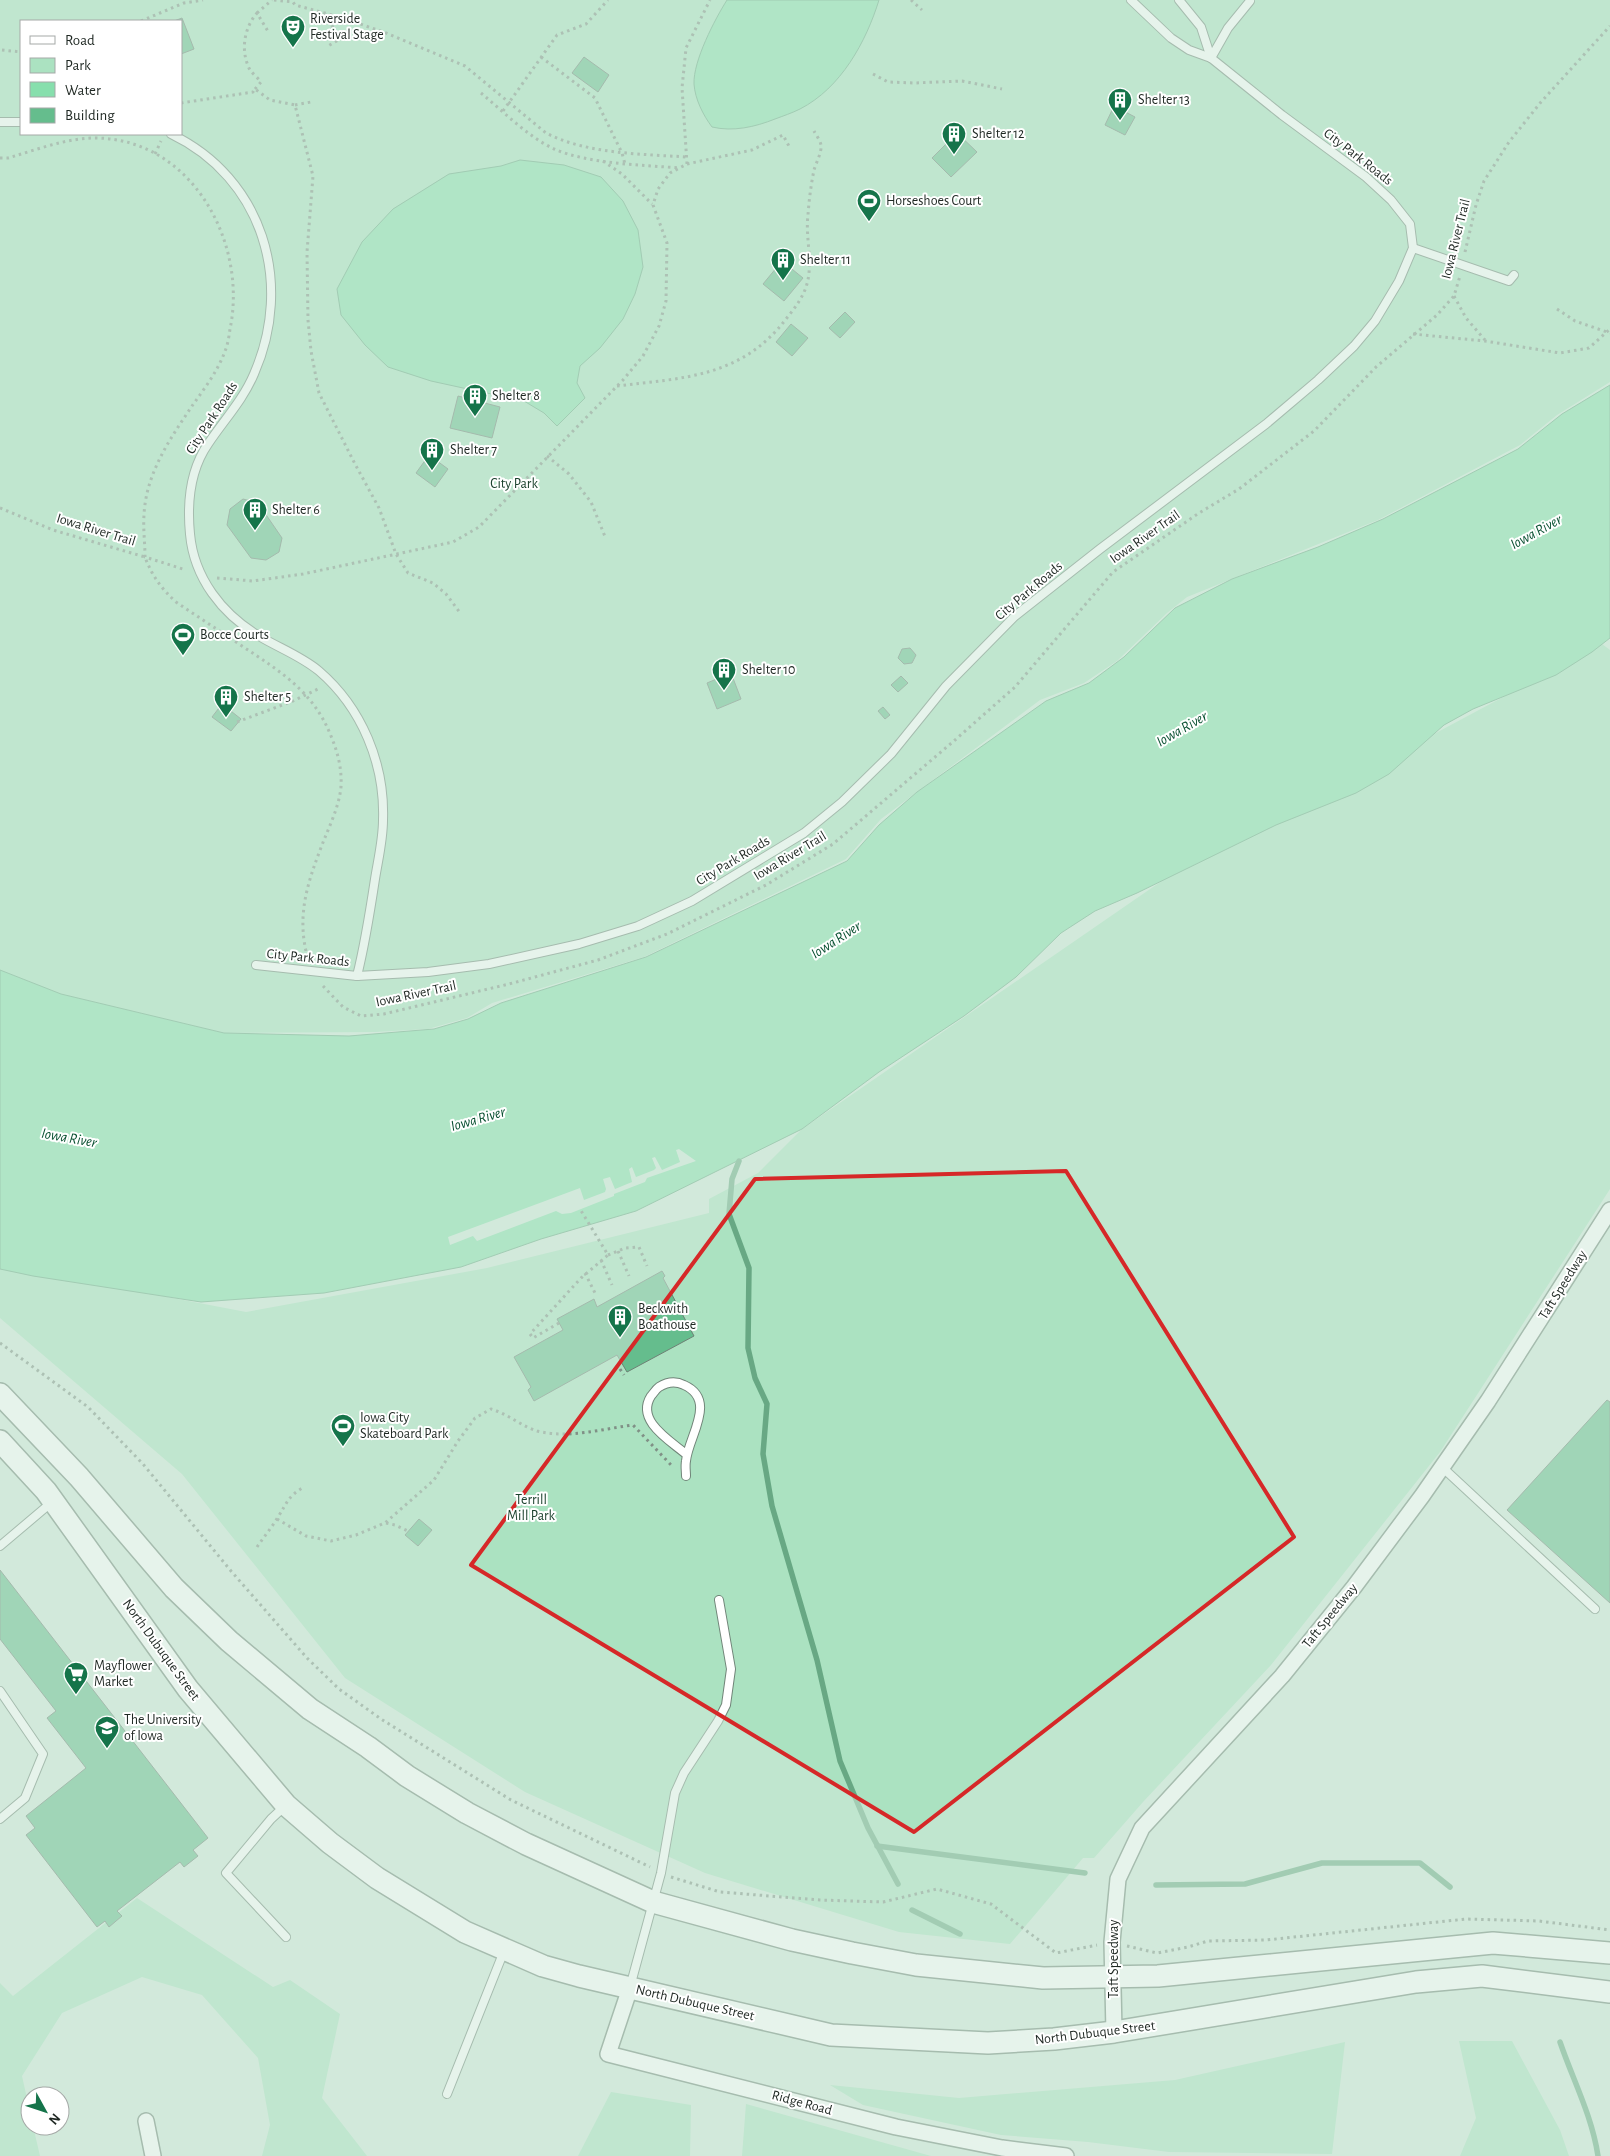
<svg xmlns="http://www.w3.org/2000/svg" width="1610" height="2156" viewBox="0 0 1610 2156" font-family="'Alegreya Sans',sans-serif">
<style>
.green{fill:#abe2c1;fill-rule:evenodd}
.water{fill:#87dfad;stroke:#68a884}
.pier{fill:#d2e9db}
.lines{fill:none;stroke-linecap:round;stroke-linejoin:round}
.stream{stroke:#68a884;stroke-width:5.5}
.building{fill:#65bd8d;stroke:#6d8175}
.service-casing{stroke:#718579;stroke-width:10}
.minor-casing{stroke:#718579;stroke-width:18}
.secondary-casing{stroke:#718579;stroke-width:24}
.path{stroke:#809086;stroke-width:3;stroke-dasharray:2.5 4;stroke-linecap:butt}
.service{stroke:#fff;stroke-width:8}
.minor{stroke:#fff;stroke-width:15}
.secondary{stroke:#fff;stroke-width:21}
.marked{fill:none;stroke:#d62828;stroke-width:4;stroke-linejoin:round}
.labels{text-anchor:middle;dominant-baseline:central;stroke-width:4;stroke-linejoin:round;paint-order:stroke}
.poi-label{font-size:14px;fill:#1f2823;stroke:#fff;text-anchor:start}
.street-label{font-size:14px;fill:#1f2823;stroke:#fff}
.park-label{font-size:14px;fill:#1b412d;stroke:#fff}
.water-label{font-size:15px;font-style:italic;fill:#0a5132;stroke:#fff}
</style>
<rect width="100%" height="100%" fill="#d2e9db"/>
<g class="green">
<path d="M0,0h1610v382l-53,33 -37,30 -142,75 -191,77 -20,16 -50,48 -33,22 -44,17 -159,119 -35,40 -202,98 -152,46 -25,15 -39,11 -53,3 -151,1 -163,-39 -61,-24zM21,21h160v113h-160z"/>
<polygon points="1602,644 1610,650 1610,1189 1440,1452 1271,1665 1143,1802 1094,1858 1083,1858 1010,1944 899,1932 705,1873 525,1792 345,1678 182,1474 0,1318 0,1265 246,1312 487,1268 709,1213 709,1199 758,1173 802,1129 1169,876"/>
<polygon points="137,1898 273,1987 290,1980 340,2014 322,2098 367,2156 262,2156 270,2125 258,2058 202,1995 142,1977 62,2013 22,2076 30,2112 30,2126 33,2126 40,2156 0,2156 0,1983 13,1996"/>
<polygon points="1459,2041 1512,2041 1560,2130 1569,2156 1460,2156 1476,2118"/>
<polygon points="1345,2042 1332,2154 1169,2152 1088,2142 1001,2135 863,2105 830,2085 959,2098 1175,2080"/>
<polygon points="611,2092 691,2105 690,2156 578,2156"/>
<polygon points="746,2104 931,2156 742,2156"/>
</g>
<g class="water">
<path d="M727,0h152c-13,42 -38,88 -79,109 -8,4 -17,7 -25,10 -20,8 -42,13 -63,8 -9,-12 -17,-28 -18,-43 -1,-23 21,-65 33,-84z"/>
<polygon points="520,160 564,165 601,177 623,201 638,230 643,267 635,294 623,319 600,348 580,366 577,383 585,398 557,426 544,413 519,398 486,393 431,381 388,367 365,345 341,315 337,289 362,242 393,209 449,174 501,166"/>
<polygon points="1610,385 1610,638 1592,652 1556,675 1473,709 1444,725 1389,774 1356,793 1276,825 1137,893 1095,911 1061,933 1016,977 964,1016 879,1072 802,1129 636,1211 541,1239 461,1267 324,1293 201,1302 33,1276 0,1269 0,970 61,994 224,1033 349,1036 434,1029 468,1019 501,1003 646,957 847,861 879,825 917,792 1046,701 1089,683 1124,657 1175,608 1232,579 1318,547 1383,519 1518,449 1562,414"/>
</g>
<polygon class="pier" points="679,1149 696,1161 647,1178 645,1182 614,1194 614,1196 571,1213 562,1214 556,1211 477,1241 473,1236 450,1245 448,1237 580,1188 584,1200 605,1192 606,1189 603,1179 610,1177 615,1189 632,1182 629,1169 632,1167 636,1177 654,1170 656,1168 652,1158 655,1157 662,1170 680,1162 676,1150"/>
<g class="lines">
<g class="stream">
<polyline points="739,1161 732,1179 729,1214 749,1268 748,1348 755,1378 767,1404 763,1454 772,1506 817,1660 840,1761 868,1828 898,1884"/>
<polyline points="877,1846 1085,1873"/>
<polyline points="1156,1885 1245,1884 1322,1863 1420,1863 1450,1887"/>
<polyline points="912,1910 960,1934"/>
<path d="M1560,2042c13,38 32,74 38,114"/>
</g>
</g>
<g class="building">
<polygon points="182,18 194,49 181,54 181,21 174,21"/>
<polygon points="584,57 609,75 598,92 572,73"/>
<polygon points="1114,106 1135,117 1125,135 1105,125"/>
<polygon points="957,133 977,152 951,177 932,158"/>
<polygon points="782,261 803,278 784,301 763,284"/>
<polygon points="845,312 855,322 840,338 829,328"/>
<polygon points="791,324 808,338 792,356 776,342"/>
<polygon points="458,396 500,407 492,438 450,428"/>
<polygon points="429,455 448,469 435,487 416,473"/>
<polygon points="243,499 258,503 282,538 279,552 266,560 251,558 227,525 230,509"/>
<polygon points="910,648 916,655 912,663 904,664 898,658 902,649"/>
<polygon points="731,673 741,699 717,709 707,683"/>
<polygon points="901,676 908,683 898,692 891,685"/>
<polygon points="222,704 241,719 231,731 212,717"/>
<polygon points="883,707 890,715 885,719 878,711"/>
<polygon points="662,1271 665,1276 663,1278 694,1336 627,1372 617,1355 534,1401 528,1390 531,1387 514,1357 563,1330 557,1319 594,1299 597,1307"/>
<polygon points="1607,1400 1610,1402 1610,1603 1507,1510"/>
<polygon points="419,1519 432,1530 418,1546 405,1535"/>
<polygon points="0,1570 208,1838 193,1850 198,1856 184,1867 180,1862 117,1911 122,1916 109,1927 105,1921 97,1927 26,1835 35,1828 26,1816 86,1768 47,1718 56,1711 0,1639"/>
</g>
<g class="lines">
<defs>
<g id="service">
<polyline points="1179,0 1201,27 1211,58"/>
<polyline points="1211,58 1228,28 1250,1"/>
<polyline points="0,122 21,122"/>
<path d="M171,134c92,44 123,149 83,240 -11,26 -30,46 -46,70 -18,26 -21,59 -18,90 4,44 32,80 69,102 20,12 42,20 60,35 43,37 66,93 64,149 0,20 -5,40 -8,59 -5,33 -10,65 -18,97"/>
<polyline points="1413,248 1509,281 1514,275"/>
<polyline points="256,965 357,976 428,972 489,964 579,944 638,926 692,901 804,833 842,802 891,754 946,686 1015,616 1100,549 1266,424 1318,380 1354,346 1375,321 1399,281 1413,248 1410,224 1391,200 1366,177 1282,115 1211,58 1189,50 1171,38 1131,0"/>
<polyline points="1442,1467 1595,1609"/>
<path d="M686,1476c0,-5 -1,-10 0,-15 2,-24 32,-61 -2,-76 -8,-4 -17,-3 -25,2 -4,3 -5,6 -8,9 -16,25 20,45 36,59"/>
<polyline points="0,1546 52,1502"/>
<polyline points="0,1691 43,1754 25,1798 0,1819"/>
<polyline points="285,1806 271,1819 226,1873 286,1937"/>
<polyline points="630,1987 661,1873 675,1793 684,1773 718,1721 726,1705 731,1669 719,1600"/>
<polyline points="447,2094 504,1951"/>
</g>
<g id="minor">
<polyline points="630,1988 608,2054 896,2127 1002,2148 1066,2156"/>
<polyline points="1114,2032 1112,1942 1118,1879 1142,1828 1282,1676 1354,1587 1422,1496 1488,1401 1610,1210"/>
<polyline points="146,2121 153,2156"/>
</g>
<g id="secondary">
<polyline points="0,1394 79,1477 174,1588 229,1641 310,1709 368,1747 407,1776 467,1813 526,1844 653,1902 792,1940 852,1953 916,1965 1043,1978 1158,1976 1493,1943 1610,1953"/>
<polyline points="0,1441 46,1491 188,1689 286,1805 330,1843 377,1878 465,1932 543,1966 579,1976 831,2035 988,2043 1054,2039 1114,2032 1416,1982 1482,1976 1610,1992"/>
</g>
</defs>
<use href="#service" class="service-casing"/>
<use href="#minor" class="minor-casing"/>
<use href="#secondary" class="secondary-casing"/>
<g class="path">
<path d="M274,0l19,2 2,3 48,13 43,15 79,33 81,67c41,21 95,21 141,24"/>
<polyline points="911,0 922,10"/>
<polyline points="257,13 272,0"/>
<polyline points="325,14 340,39 328,46"/>
<polyline points="141,21 184,3 203,0"/>
<polyline points="2,50 21,52"/>
<polyline points="541,57 595,98 622,153 625,164"/>
<polyline points="873,74 888,82 914,83 962,81 1002,89"/>
<path d="M255,89l6,-7c-3,-4 -8,-8 -11,-12 -10,-19 -6,-42 7,-57l12,20"/>
<path d="M481,93c23,19 46,43 73,56 35,15 88,16 126,19"/>
<polyline points="181,103 253,92 255,89 270,100 295,105 313,176 307,252 308,320 311,351 319,393 355,464 379,508 396,554 408,573 433,583 446,594 461,614"/>
<polyline points="295,105 311,102"/>
<polyline points="503,111 557,35 586,24 608,0"/>
<polyline points="155,154 161,141"/>
<path d="M0,158h8c28,-8 58,-20 88,-20 96,1 152,105 134,191 -1,7 -2,15 -5,22 -7,20 -21,38 -33,55 -22,33 -46,67 -48,109 -1,14 1,28 1,42l41,13"/>
<polyline points="603,161 622,174 652,204"/>
<polyline points="687,164 682,88 686,48 710,0"/>
<polyline points="1465,252 1476,205 1484,181 1509,142 1541,102 1610,26"/>
<polyline points="1454,296 1466,318 1485,340"/>
<polyline points="1557,309 1575,321 1610,333"/>
<polyline points="1413,334 1485,341 1560,353 1589,348 1610,329"/>
<path d="M617,386c67,-8 125,-9 169,-67 8,-10 16,-20 20,-32 8,-23 -1,-49 2,-72 1,-15 3,-30 6,-45 2,-7 8,-18 7,-25 -1,-5 -5,-10 -7,-14"/>
<polyline points="547,456 569,474 591,502 606,539"/>
<path d="M0,508l53,22 92,27c7,19 16,31 31,45 22,15 44,29 66,44 39,26 71,45 89,90 7,17 11,33 10,51 -2,20 -12,40 -19,58 -15,39 -26,72 -14,114"/>
<polyline points="217,578 253,581 303,574 453,542 479,527 623,380 643,356 659,326 666,301 667,243 653,205 658,189 670,173 687,164 752,150 783,135 790,148"/>
<polyline points="237,722 293,701 320,688"/>
<polyline points="323,986 343,1007 361,1016 384,1014 509,984 598,960 667,934 766,885 833,844 955,740 1015,687 1113,572 1199,513 1239,489 1314,431 1376,367 1437,315 1454,296 1460,276"/>
<polyline points="618,1251 629,1276"/>
<polyline points="608,1255 625,1248 639,1247 647,1266"/>
<polyline points="601,1260 612,1285"/>
<polyline points="585,1273 596,1295"/>
<polyline points="559,1323 533,1338 530,1334 581,1278 608,1255 580,1209"/>
<polyline points="0,1343 88,1407 143,1464 231,1571 307,1658 339,1689 381,1719 511,1800 650,1867"/>
<polyline points="620,1369 624,1375"/>
<path d="M277,1519l29,17 25,5 25,-6 29,-12 49,-43 24,-39 17,-23 16,-9c17,5 32,18 46,22 32,8 64,-2 96,-6l39,41"/>
<polyline points="386,1523 395,1525 408,1531"/>
<path d="M257,1547c7,-10 15,-20 21,-30 9,-14 10,-21 26,-30"/>
<polyline points="671,1877 720,1892 820,1900 883,1902 937,1889 991,1904 1056,1953 1097,1945"/>
<polyline points="1127,1946 1157,1953 1188,1947 1208,1941 1266,1940 1466,1919 1539,1921 1610,1930"/>
</g>
<use href="#service" class="service"/>
<use href="#minor" class="minor"/>
<use href="#secondary" class="secondary"/>
</g>
<path d="M0 0H1610V2156H0ZM1066,1171l228,366 -380,295 -443,-267 284,-386z" fill="#d2e9db" fill-opacity=".55" fill-rule="evenodd"/>
<path class="marked" d="M1066,1171l228,366 -380,295 -443,-267 284,-386z"/>
<defs>
<symbol id="theatre-pin" viewBox="-11 -11 22 30"><path d="M0 17L-7.5 6A9.5 9.5 0 1 1 7.5 6Z" fill="#15744a" stroke="#fff"/><path d="M-5-5.5Q0-4 5-5.5V0Q5 5 0 6Q-5 5-5 0ZM-3.3-2.5H-1v1.5H-3.3ZM1-2.5H3.3v1.5H1ZM-2.8 1Q0 5.5 2.8 1Z" fill="#fff"/></symbol>
<symbol id="building-pin" viewBox="-11 -11 22 30"><path d="M0 17L-7.5 6A9.5 9.5 0 1 1 7.5 6Z" fill="#15744a" stroke="#fff"/><path d="M-4-6H4V6H1V3H-1V6H-4ZM-2.5-4.3h1.7v1.8h-1.7ZM.8-4.3h1.7v1.8H.8ZM-2.5-1h1.7V.8h-1.7ZM.8-1h1.7V.8H.8Z" fill="#fff"/></symbol>
<symbol id="stadium-pin" viewBox="-11 -11 22 30"><path d="M0 17L-7.5 6A9.5 9.5 0 1 1 7.5 6Z" fill="#15744a" stroke="#fff"/><path d="M0-5a6.5 5 0 1 0 0 10a6.5 5 0 1 0 0-10ZM-3.5-1.8h7v3.6h-7Z" fill="#fff"/></symbol>
<symbol id="supermarket-pin" viewBox="-11 -11 22 30"><path d="M0 17L-7.5 6A9.5 9.5 0 1 1 7.5 6Z" fill="#15744a" stroke="#fff"/><path d="M-6-5.5h2.5l.6 2H6L4.5 2H-2.5L-4.4-4H-6ZM-1.5 3.2a1.3 1.3 0 1 0 .1 0ZM3 3.2a1.3 1.3 0 1 0 .1 0Z" fill="#fff"/></symbol>
<symbol id="university-pin" viewBox="-11 -11 22 30"><path d="M0 17L-7.5 6A9.5 9.5 0 1 1 7.5 6Z" fill="#15744a" stroke="#fff"/><path d="M0-5L7-2L0 1L-7-2ZM-4 1L0 2.5L4 1V4Q0 6-4 4Z" fill="#fff"/></symbol>
</defs>
<g fill-rule="evenodd">
<use href="#theatre-pin" x="279" y="13" width="28" height="38"/>
<use href="#building-pin" x="1106" y="86" width="28" height="38"/>
<use href="#building-pin" x="940" y="120" width="28" height="38"/>
<use href="#stadium-pin" x="855" y="187" width="28" height="38"/>
<use href="#building-pin" x="769" y="246" width="28" height="38"/>
<use href="#building-pin" x="461" y="382" width="28" height="38"/>
<use href="#building-pin" x="418" y="436" width="28" height="38"/>
<use href="#building-pin" x="241" y="496" width="28" height="38"/>
<use href="#stadium-pin" x="169" y="621" width="28" height="38"/>
<use href="#building-pin" x="710" y="656" width="28" height="38"/>
<use href="#building-pin" x="212" y="683" width="28" height="38"/>
<use href="#building-pin" x="606" y="1303" width="28" height="38"/>
<use href="#stadium-pin" x="329" y="1412" width="28" height="38"/>
<use href="#supermarket-pin" x="62" y="1660" width="28" height="38"/>
<use href="#university-pin" x="93" y="1714" width="28" height="38"/>
</g>
<g class="labels">
<g class="poi-label">
<text x="310" y="19">Riverside<tspan x="310" dy="16">Festival Stage</tspan></text>
<text x="1138" y="100">Shelter 13</text>
<text x="972" y="134">Shelter 12</text>
<text x="886" y="201">Horseshoes Court</text>
<text x="800" y="260">Shelter 11</text>
<text x="492" y="396">Shelter 8</text>
<text x="450" y="450">Shelter 7</text>
<text x="272" y="510">Shelter 6</text>
<text x="200" y="635">Bocce Courts</text>
<text x="742" y="670">Shelter 10</text>
<text x="244" y="697">Shelter 5</text>
<text x="638" y="1309">Beckwith<tspan x="638" dy="16">Boathouse</tspan></text>
<text x="360" y="1418">Iowa City<tspan x="360" dy="16">Skateboard Park</tspan></text>
<text x="94" y="1666">Mayflower<tspan x="94" dy="16">Market</tspan></text>
<text x="124" y="1720">The University<tspan x="124" dy="16">of Iowa</tspan></text>
</g>
<g class="street-label">
<text transform="translate(1358 157) rotate(38)">City Park Roads</text>
<text transform="translate(1456 239) rotate(-76)">Iowa River Trail</text>
<text transform="translate(212 418) rotate(-57)">City Park Roads</text>
<text transform="translate(96 530) rotate(17)">Iowa River Trail</text>
<text transform="translate(1145 537) rotate(-35)">Iowa River Trail</text>
<text transform="translate(1029 591) rotate(-40)">City Park Roads</text>
<text transform="translate(790 856) rotate(-31)">Iowa River Trail</text>
<text transform="translate(733 861) rotate(-31)">City Park Roads</text>
<text transform="translate(308 958) rotate(6)">City Park Roads</text>
<text transform="translate(416 994) rotate(-12)">Iowa River Trail</text>
<text transform="translate(1563 1285) rotate(-58)">Taft Speedway</text>
<text transform="translate(1330 1616) rotate(-51)">Taft Speedway</text>
<text transform="translate(161 1650) rotate(54)">North Dubuque Street</text>
<text transform="translate(1114 1959) rotate(-90)">Taft Speedway</text>
<text transform="translate(695 2003) rotate(13)">North Dubuque Street</text>
<text transform="translate(1095 2033) rotate(-7)">North Dubuque Street</text>
<text transform="translate(802 2103) rotate(15)">Ridge Road</text>
</g>
<g class="park-label">
<text x="514" y="484">City Park</text>
<text x="531" y="1500">Terrill<tspan x="531" dy="16">Mill Park</tspan></text>
</g>
<g class="water-label">
<text transform="translate(1536 532) rotate(-29)">Iowa River</text>
<text transform="translate(1182 729) rotate(-30)">Iowa River</text>
<text transform="translate(836 940) rotate(-33)">Iowa River</text>
<text transform="translate(478 1119) rotate(-16)">Iowa River</text>
<text transform="translate(69 1138) rotate(10)">Iowa River</text>
</g>
</g>
<rect x="20" y="20" width="162" height="115" fill="#ffffff" stroke="#a5a9a7"/>
<rect x="30" y="36" width="25" height="8" fill="#ffffff" stroke="#a5a9a7"/>
<text x="65" y="45" font-size="15" fill="#1f2823">Road</text>
<rect x="30" y="58" width="25" height="15" fill="#abe2c1" stroke="#a5a9a7"/>
<text x="65" y="70" font-size="15" fill="#1f2823">Park</text>
<rect x="30" y="82" width="25" height="15" fill="#87dfad" stroke="#a5a9a7"/>
<text x="65" y="95" font-size="15" fill="#1f2823">Water</text>
<rect x="30" y="108" width="25" height="15" fill="#65bd8d" stroke="#a5a9a7"/>
<text x="65" y="120" font-size="15" fill="#1f2823">Building</text>
<g transform="translate(45 2111) rotate(130)"><circle r="24" fill="#ffffff" stroke="#a5a9a7"/>
<path d="M0-4L9 19L0 12L-9 19Z" fill="#15744a"/>
<text y="-8" font-size="14" font-weight="bold" text-anchor="middle" fill="#1f2823">N</text>
</g>
</svg>
